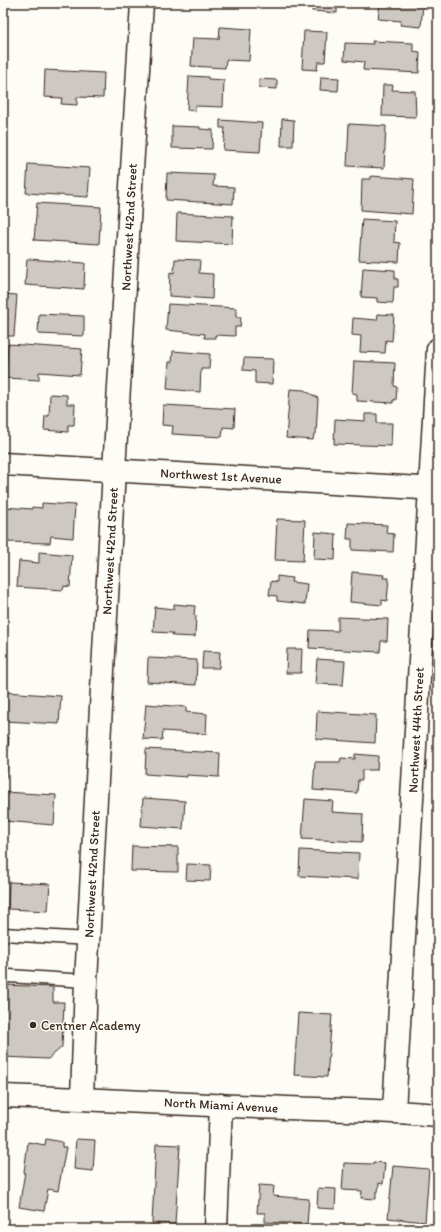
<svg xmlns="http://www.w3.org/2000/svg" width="441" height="1232" viewBox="0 0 441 1232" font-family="Itim,sans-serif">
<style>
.building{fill:#cdc8c2;stroke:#3b2a1e}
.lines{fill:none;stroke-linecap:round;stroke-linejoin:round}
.lane-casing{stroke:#3b2a1e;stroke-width:15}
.street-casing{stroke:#3b2a1e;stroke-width:25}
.secondary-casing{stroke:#3b2a1e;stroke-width:25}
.lane{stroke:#fdfcf7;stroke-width:12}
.street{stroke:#fdfcf7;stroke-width:22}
.secondary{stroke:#fdfcf7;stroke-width:22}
.poi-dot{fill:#3b2a1e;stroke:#fdfcf7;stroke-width:1.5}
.labels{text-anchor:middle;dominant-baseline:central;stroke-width:3;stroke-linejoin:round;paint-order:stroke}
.street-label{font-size:13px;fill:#3b2a1e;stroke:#fdfcf7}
.poi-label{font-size:13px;fill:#3b2a1e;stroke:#fdfcf7;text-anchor:start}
</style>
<rect width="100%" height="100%" fill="#fdfcf7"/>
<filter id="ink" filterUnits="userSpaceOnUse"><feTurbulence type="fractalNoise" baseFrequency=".025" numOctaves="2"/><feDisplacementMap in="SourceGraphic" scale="8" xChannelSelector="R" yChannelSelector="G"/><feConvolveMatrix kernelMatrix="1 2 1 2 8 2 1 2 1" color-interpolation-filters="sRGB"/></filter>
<g filter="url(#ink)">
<g class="building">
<polygon points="312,3 337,3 337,13 312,11"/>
<polygon points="380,3 423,3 421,27 400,25 401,21 378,19"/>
<polygon points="220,27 251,29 249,61 226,60 225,68 191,66 193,38 219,39"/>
<polygon points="304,31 327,32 325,62 318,62 317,70 302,69"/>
<polygon points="372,41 413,43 413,51 420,52 419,73 363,70 364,62 344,60 345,43 373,44"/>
<polygon points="45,70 104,73 103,98 77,97 77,105 61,104 62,98 44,97"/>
<polygon points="189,76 208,77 208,79 224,80 223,107 195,106 195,111 187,110"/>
<polygon points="321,77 339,78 338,91 320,90"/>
<polygon points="259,79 277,80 277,89 259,88"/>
<polygon points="383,85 393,85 392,90 415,91 416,117 382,116"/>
<polygon points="282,119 294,120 293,146 281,146"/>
<polygon points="220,120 262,123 260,152 223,150 225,128 220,128"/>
<polygon points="349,124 386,126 384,168 347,166"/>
<polygon points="172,126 200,127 200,129 213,130 212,149 172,148"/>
<polygon points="28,164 90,168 88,197 26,193"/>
<polygon points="167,173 214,175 213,186 234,187 233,204 166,200"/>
<polygon points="371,176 414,179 412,214 361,210 362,179 371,179"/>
<polygon points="37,203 101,207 99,244 34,240"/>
<polygon points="177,213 233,216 232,244 176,241"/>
<polygon points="362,219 395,221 394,242 400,243 399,262 359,260"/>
<polygon points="27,259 85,263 84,289 25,285"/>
<polygon points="175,259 200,260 199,273 213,274 212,299 169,296 170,272 174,273"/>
<polygon points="363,268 395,270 395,279 398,279 398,287 394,287 393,303 377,302 377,298 361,297"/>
<polygon points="3,294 17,295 14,336 3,336"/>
<polygon points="168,304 236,308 236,317 241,317 240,327 235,327 235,336 215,335 215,338 204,338 205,334 166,330"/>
<polygon points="39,314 84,316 84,336 38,334"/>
<polygon points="378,314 394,315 392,341 386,340 385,353 360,352 361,336 352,335 353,318 377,320"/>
<polygon points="8,344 82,349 80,375 39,372 39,380 6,378"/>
<polygon points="173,351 210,354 209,369 201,369 200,392 167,389 169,362 172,362"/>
<polygon points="244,358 273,359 272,384 255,383 255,371 243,370"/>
<polygon points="354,361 395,363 394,386 397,387 396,400 393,400 393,403 357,401 357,394 352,393"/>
<polygon points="290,389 304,390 318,398 316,434 314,434 313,440 286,438"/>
<polygon points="50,394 67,395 67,404 75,404 74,425 68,425 68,432 44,430 45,416 49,416"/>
<polygon points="163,405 235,409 234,428 223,427 222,437 172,434 173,426 162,425"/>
<polygon points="365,414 377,414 377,423 392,423 391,446 334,444 335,419 365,421"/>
<polygon points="42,503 75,505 73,538 51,536 50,543 3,542 3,507 32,509 32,507 42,508"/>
<polygon points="277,519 305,520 303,561 275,560"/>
<polygon points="348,523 387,525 386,533 394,534 393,552 352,550 352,539 347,539"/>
<polygon points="315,532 336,534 335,560 314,559"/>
<polygon points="39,552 72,555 70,587 64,586 63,590 17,587 19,561 39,563"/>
<polygon points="352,572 384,575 383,578 389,578 387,601 382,600 382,605 350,602"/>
<polygon points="277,576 292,578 291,582 307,584 305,604 277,601 277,596 269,595 271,581 277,582"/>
<polygon points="174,604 195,606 194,615 196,616 195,637 173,636 172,633 153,632 155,607 174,609"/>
<polygon points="338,617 388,619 387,641 381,641 380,652 309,648 310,630 338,631"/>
<polygon points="287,649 302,649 301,673 286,673"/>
<polygon points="203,651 220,652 219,668 202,668"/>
<polygon points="148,658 197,660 196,685 147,682"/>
<polygon points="317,659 345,661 343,685 315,684"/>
<polygon points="6,692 61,696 59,724 4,721"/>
<polygon points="146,704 186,707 186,712 207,714 206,734 163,731 162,740 143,739"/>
<polygon points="317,711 376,715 375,743 316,739"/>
<polygon points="3,736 9,737 8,750 3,750"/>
<polygon points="146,749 220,753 219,777 187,775 187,777 145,774"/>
<polygon points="355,754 378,756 377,770 362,770 362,780 358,780 357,793 313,790 315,762 340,762 341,758 355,759"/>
<polygon points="3,766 7,766 6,778 3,778"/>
<polygon points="4,792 56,795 54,825 3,821"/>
<polygon points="143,798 185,801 183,829 141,826"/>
<polygon points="305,799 333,801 332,812 363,814 362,842 302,839"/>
<polygon points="132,846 178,847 178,872 131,871"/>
<polygon points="300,850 359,853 358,879 299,876"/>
<polygon points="187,864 211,865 210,881 186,880"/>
<polygon points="9,882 50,884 48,911 8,909"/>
<polygon points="3,985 53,987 53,1002 64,1002 62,1047 48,1059 3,1057"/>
<polygon points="298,1013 332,1015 327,1077 294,1075"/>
<polygon points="46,1139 62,1142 62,1147 66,1147 58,1191 48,1189 44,1211 19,1207 25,1172 24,1172 28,1142 45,1145"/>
<polygon points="76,1139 95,1140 93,1171 74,1169"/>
<polygon points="156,1144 180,1145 175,1224 152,1223"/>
<polygon points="373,1162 385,1163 383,1184 379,1183 378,1192 376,1192 376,1199 361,1198 362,1191 342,1190 344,1163 373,1164"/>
<polygon points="393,1166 429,1169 425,1222 388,1218"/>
<polygon points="259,1185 274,1186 273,1196 309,1199 307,1224 265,1222 265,1213 257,1213"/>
<polygon points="318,1188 336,1189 335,1209 317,1208"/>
<polygon points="150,1225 166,1227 166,1229 149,1229"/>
<polygon points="34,1226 48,1226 48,1229 33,1229"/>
</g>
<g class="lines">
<defs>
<g id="lane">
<polyline points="3,934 89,939"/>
<polyline points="3,977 9,976 86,981"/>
</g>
<g id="street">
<polyline points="3,464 438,489"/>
<polyline points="82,1098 86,981 114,470 142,3"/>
<polyline points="394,1111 438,349"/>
<polyline points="216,1229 221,1105"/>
</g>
<path id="secondary" d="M3,1096c95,3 189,9 284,12 50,2 101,2 151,7"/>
</defs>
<use href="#lane" class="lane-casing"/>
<use href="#street" class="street-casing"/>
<use href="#secondary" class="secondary-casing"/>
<use href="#lane" class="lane"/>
<use href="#street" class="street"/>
<use href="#secondary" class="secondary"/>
</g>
</g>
<circle class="poi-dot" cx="33" cy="1025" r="4"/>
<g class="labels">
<g class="street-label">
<text transform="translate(129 227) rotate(-87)">Northwest 42nd Street</text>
<text transform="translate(221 476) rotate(3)">Northwest 1st Avenue</text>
<text transform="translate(110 551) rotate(-87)">Northwest 42nd Street</text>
<text transform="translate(416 730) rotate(-87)">Northwest 44th Street</text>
<text transform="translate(92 874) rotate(-87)">Northwest 42nd Street</text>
<text transform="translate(221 1105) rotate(3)">North Miami Avenue</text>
</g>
<g class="poi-label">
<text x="41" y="1025">Centner Academy</text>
</g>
</g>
<rect width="441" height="1232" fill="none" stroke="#fdfcf7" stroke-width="16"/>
<rect x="8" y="8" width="425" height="1216" fill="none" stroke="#3b2a1e" stroke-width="1.5" filter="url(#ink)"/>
</svg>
